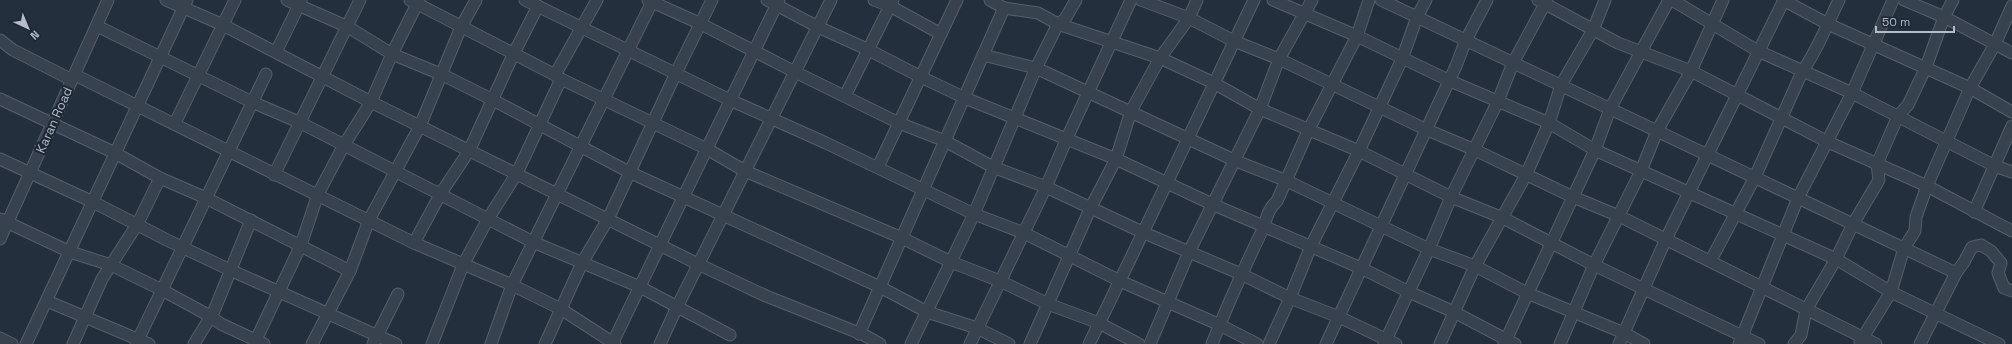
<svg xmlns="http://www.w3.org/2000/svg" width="2012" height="344" viewBox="0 0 2012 344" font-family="'Space Grotesk',sans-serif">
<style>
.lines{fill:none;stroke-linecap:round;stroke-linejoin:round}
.minor-casing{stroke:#565f6c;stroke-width:13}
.minor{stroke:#38414e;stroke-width:11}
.labels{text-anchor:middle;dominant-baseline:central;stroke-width:4;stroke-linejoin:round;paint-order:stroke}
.street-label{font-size:13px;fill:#b4bcc9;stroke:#1d2633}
</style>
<rect width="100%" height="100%" fill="#242f3e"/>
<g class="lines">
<defs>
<g id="minor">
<polyline points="166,0 223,25 371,102 698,264 766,296 864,335 880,344"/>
<polyline points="287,0 348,27 392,54 443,75 493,100 629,172 880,287 927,312 977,328 1009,344"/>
<polyline points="410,0 555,75"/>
<polyline points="525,0 730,100 826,143 974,214 1024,233 1120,281 1220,325 1257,344"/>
<polyline points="648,0 701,24 795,72 899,123 945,141 993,167 1046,187 1142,232 1241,274 1290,298 1339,317 1396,344"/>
<polyline points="767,0 818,27 869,50 921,77 965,98 1116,159 1214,205 1361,268 1409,292 1454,312 1515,344"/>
<polyline points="874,0 890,6 941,34"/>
<polyline points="990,0 1004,8 1038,13 1058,24 1160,58 1214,83 1260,109 1359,151 1451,197 1503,218 1594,265 1759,344"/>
<polyline points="1141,0 1189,18 1234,41 1279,59 1425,129 1475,150 1573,197 1619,216 1876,344"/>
<polyline points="1273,0 1357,36 1448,80 1549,123 1595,150 1836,259 1891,292 1999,344"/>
<polyline points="1381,0 1956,273"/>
<polyline points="1538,0 1618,43 1691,71 1828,142 1927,186 2012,231"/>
<polyline points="1672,0 1758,51 1852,93 1995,166 2012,172"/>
<polyline points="1783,0 1828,24 1970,88 2012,112"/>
<polyline points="1904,0 1944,17 2012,53"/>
<polyline points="97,26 252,102 301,123 533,242 640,287 730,335"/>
<polyline points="0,40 13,50 72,80"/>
<polyline points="276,52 301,1"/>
<polyline points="983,55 1036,68 1236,161 1287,181 1429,249 1475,266 1527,293 1624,333 1644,344"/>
<polyline points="75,75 414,243 512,285 561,309 615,344"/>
<polyline points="561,79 707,149 745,171 902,238 951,262 1000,281 1048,304 1099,323 1139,344"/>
<polyline points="845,96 893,0"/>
<polyline points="0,99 115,153 160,178 206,198 350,271"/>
<polyline points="175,123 235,0"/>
<polyline points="0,159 93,202 167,240 230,270 396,344"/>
<polyline points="878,167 957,0"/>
<polyline points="274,175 360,0"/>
<polyline points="1974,212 2012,126"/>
<polyline points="0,219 70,252 111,265 162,290 210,316 221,324 264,344"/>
<polyline points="0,239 108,0"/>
<polyline points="414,243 441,193 469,151 513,55 538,6"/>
<path d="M1711,260l44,-83 47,-105c16,-23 25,-47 37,-72"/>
<polyline points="47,301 149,344"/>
<polyline points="859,334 1004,8"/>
<polyline points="0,338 12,344"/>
<polyline points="1860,342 1891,292 1904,248 1915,231 1916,217 1927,186 1970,88 1995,44 2012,6"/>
<polyline points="26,344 187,0"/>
<polyline points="73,344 102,279 138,223 160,178"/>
<polyline points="136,344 266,74"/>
<polyline points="194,344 214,311 251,220"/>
<polyline points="254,344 301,245 318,194 344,145 371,102 392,54 419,0"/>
<polyline points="312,344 350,271 369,220 420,126 461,27 476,0"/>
<polyline points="373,344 398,294"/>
<polyline points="432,344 463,265 488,219 517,173 561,79 555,75 597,0"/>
<polyline points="491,344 512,285 653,0"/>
<polyline points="545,344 582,263 608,219 676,73 712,0"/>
<polyline points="612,344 779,0"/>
<polyline points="660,344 677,307 831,0"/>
<polyline points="911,344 974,214 1036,68 1058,24 1065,19 1076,0"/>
<polyline points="970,344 1046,187 1067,138 1131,0"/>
<polyline points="1030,344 1091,207 1116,159 1131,111 1160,58 1189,18 1197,0"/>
<path d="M1089,344c56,-114 110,-229 165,-344"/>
<polyline points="1150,344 1189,252 1260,109 1279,59 1312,0"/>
<path d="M1212,344c15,-38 32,-76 50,-113 5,-12 5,-21 15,-30l31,-70 49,-95 12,-36"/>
<polyline points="1269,344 1290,298 1311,246 1359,151 1402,59 1417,17 1426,0"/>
<polyline points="1326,344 1456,66 1466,40 1487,0"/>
<polyline points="1384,344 1429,249 1451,197 1498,101 1513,63 1547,0"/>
<polyline points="1440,344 1475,266 1526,175 1549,123 1561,85 1593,30 1605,0"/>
<polyline points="1504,344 1595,150 1610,109 1669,0"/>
<polyline points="1560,344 1594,265 1641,171 1657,131 1691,71 1723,0"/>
<polyline points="1619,344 1666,239 1784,0"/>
<polyline points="1739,344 1798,198 1852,93 1893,0"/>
<polyline points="1794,344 1801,335 1806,310 1836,259 1853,224 1879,180 1877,164 1898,116 1908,105 1926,67 1944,17 1953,0"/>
<polyline points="1920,344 1956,273 1964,262 1972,247 1981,245 1991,251 2001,263 1998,273 2004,288 2012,291"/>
</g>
</defs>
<use href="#minor" class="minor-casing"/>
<use href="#minor" class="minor"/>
</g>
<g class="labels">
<g class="street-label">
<text transform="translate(54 120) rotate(-66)">Karan Road</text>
</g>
</g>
<g transform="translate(28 28) rotate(136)" stroke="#1d2633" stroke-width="3" paint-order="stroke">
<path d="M0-3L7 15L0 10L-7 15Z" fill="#b4bcc9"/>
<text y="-6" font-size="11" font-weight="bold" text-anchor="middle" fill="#b4bcc9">N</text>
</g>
<path d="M1876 26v6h78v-6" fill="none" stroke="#b4bcc9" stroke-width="2"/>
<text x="1882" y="26" font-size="12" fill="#b4bcc9" stroke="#1d2633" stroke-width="3" paint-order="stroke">50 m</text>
</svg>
